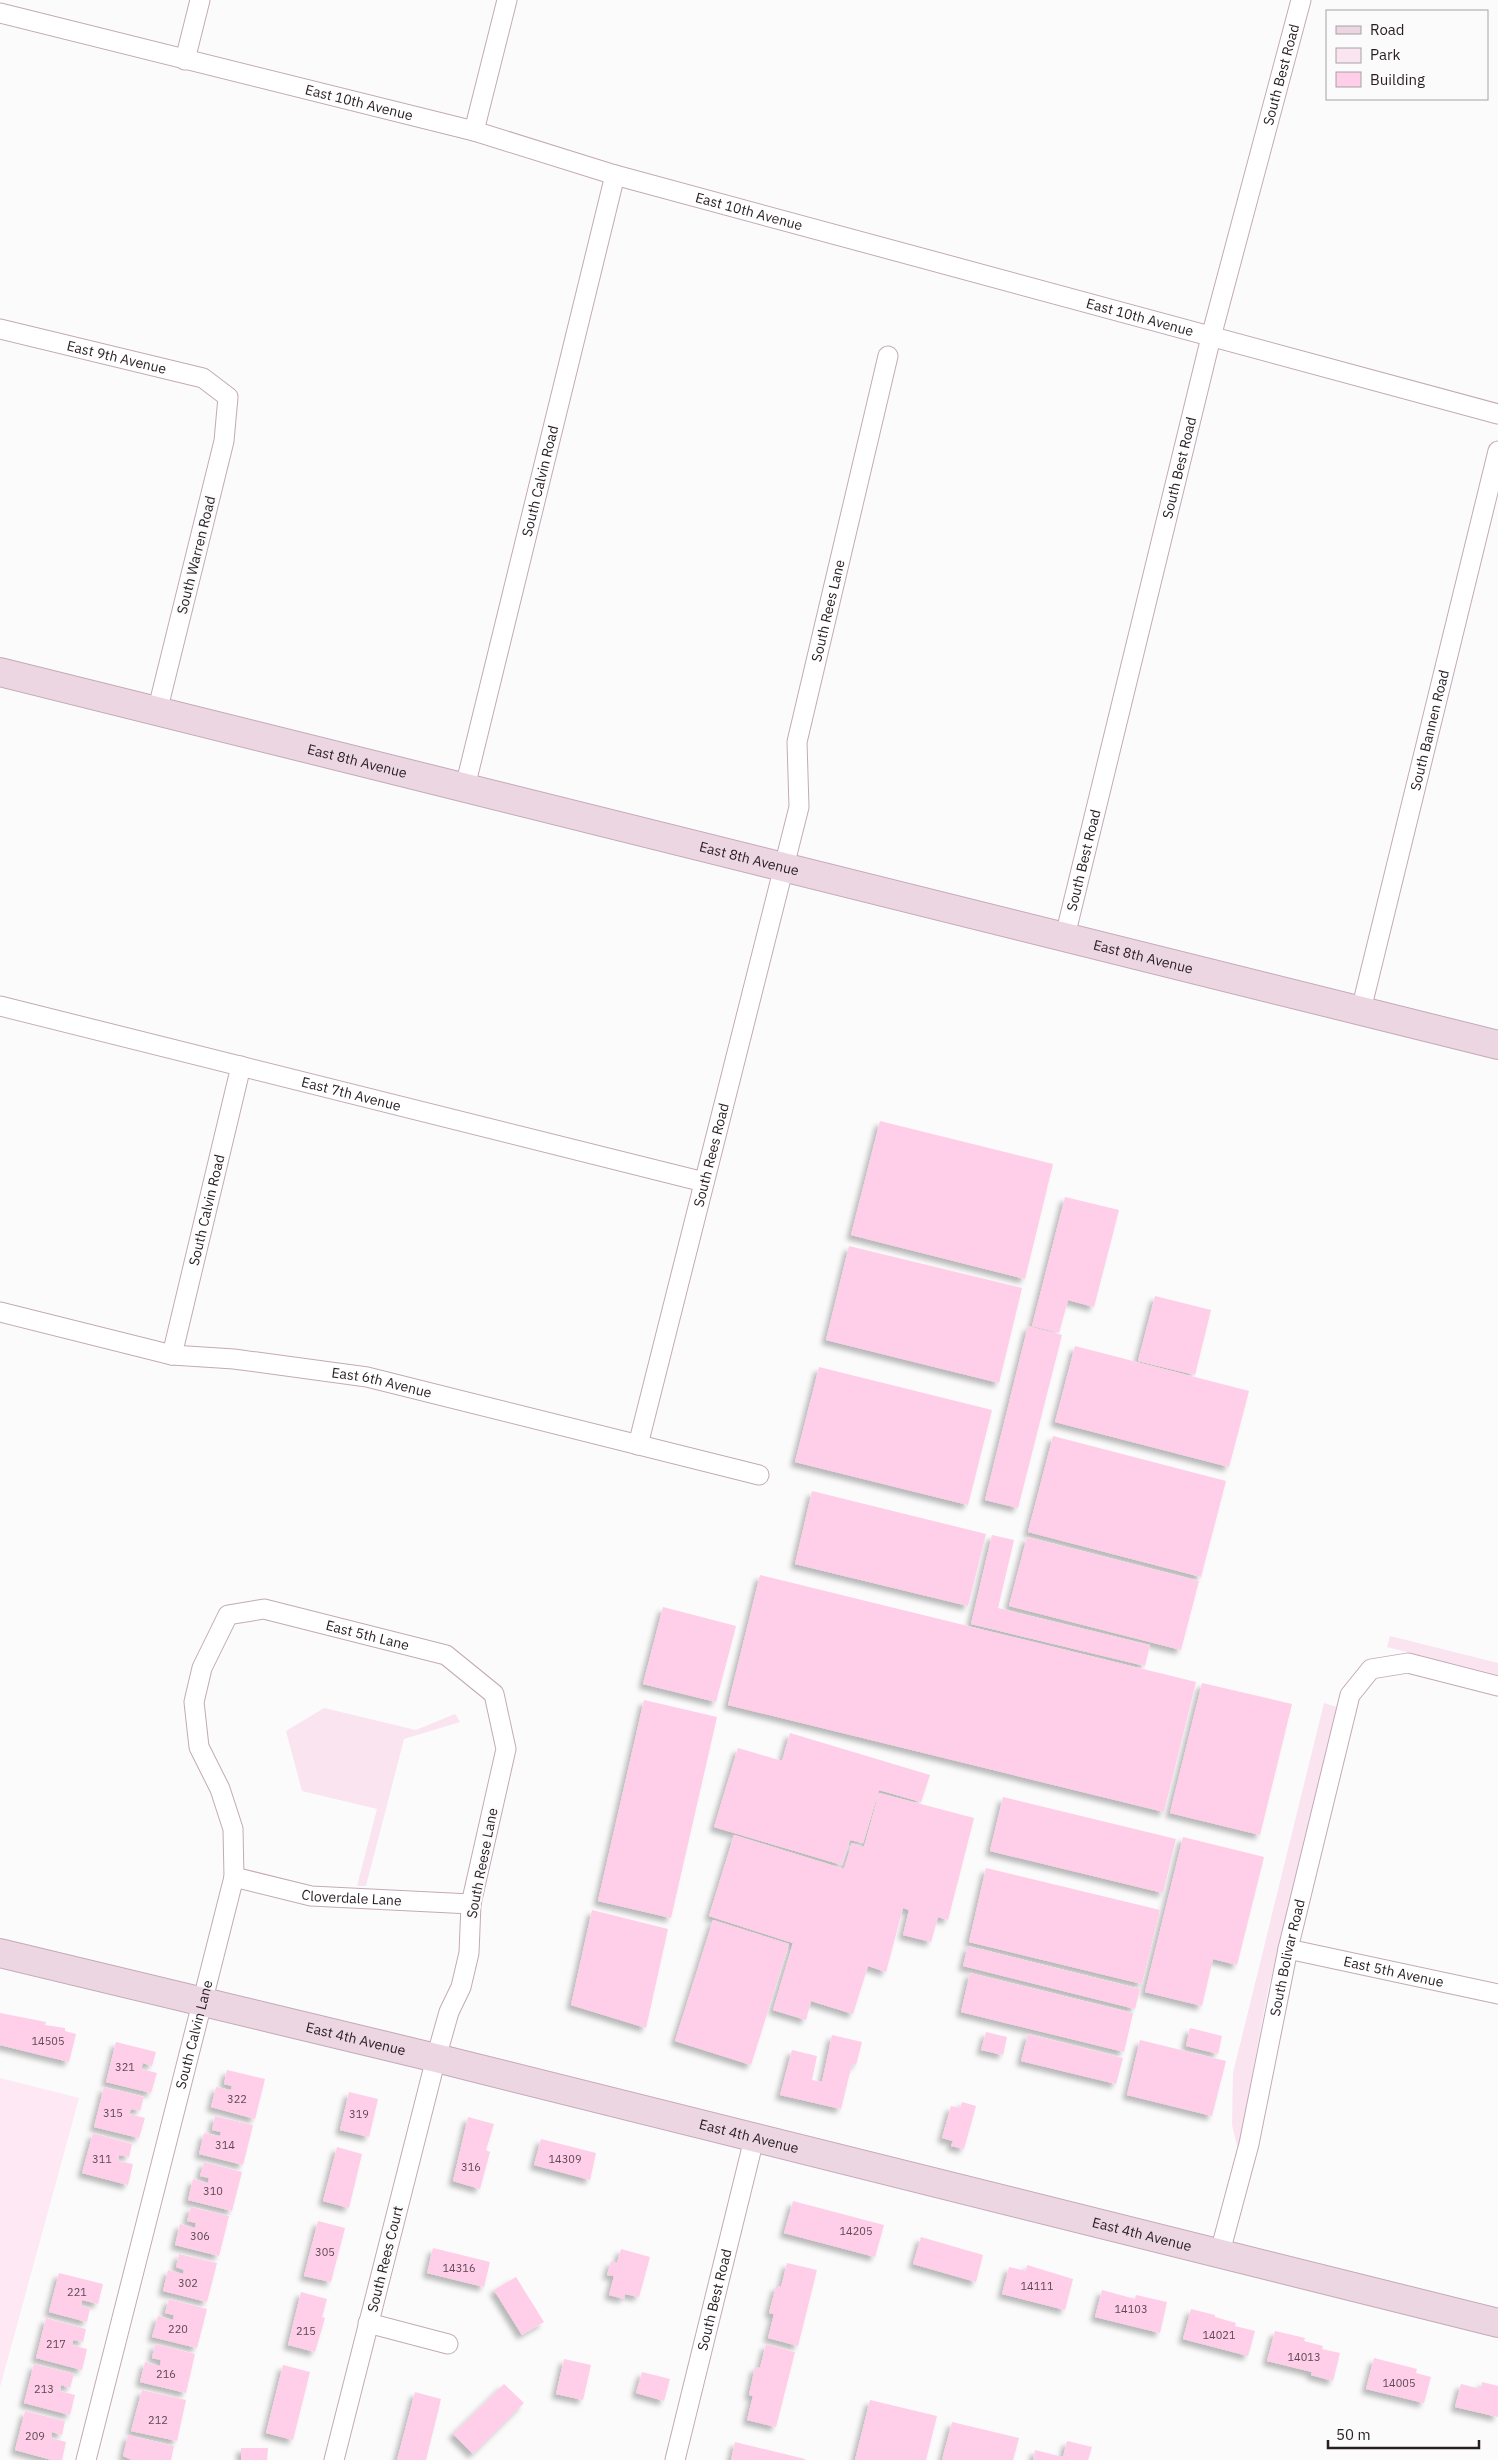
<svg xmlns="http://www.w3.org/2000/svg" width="1498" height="2460" viewBox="0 0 1498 2460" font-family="'IBM Plex Sans',sans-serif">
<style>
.built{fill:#fde8f3}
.green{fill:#fae4ef}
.building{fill:#ffcee8;filter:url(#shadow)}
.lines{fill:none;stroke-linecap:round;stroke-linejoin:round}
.street-casing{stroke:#c4a9b7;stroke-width:21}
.secondary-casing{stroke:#c4a9b7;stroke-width:30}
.street{stroke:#fff;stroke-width:19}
.secondary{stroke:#ecd6e2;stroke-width:28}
.labels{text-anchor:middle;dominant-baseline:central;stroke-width:4.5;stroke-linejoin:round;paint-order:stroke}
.number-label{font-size:11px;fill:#5d4954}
.street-label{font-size:14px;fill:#271d23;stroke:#fbfbfb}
</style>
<defs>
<filter id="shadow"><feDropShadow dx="-4.5" dy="4.5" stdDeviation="2.5" flood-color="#0004"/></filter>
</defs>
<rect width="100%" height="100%" fill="#fbfbfb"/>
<polygon class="built" points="0,2078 79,2098 0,2387"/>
<g class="green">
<polygon points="1390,1636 1498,1663 1498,1675 1387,1647"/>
<polygon points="1324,1703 1337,1707 1268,1990 1238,2150 1232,2125 1233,2073"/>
<polygon points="324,1708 416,1730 455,1714 460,1722 404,1739 366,1886 357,1886 377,1809 302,1791 286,1731"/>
</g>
<g class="building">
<polygon points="880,1121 1053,1164 1025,1279 851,1235"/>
<polygon points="1065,1197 1119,1210 1094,1307 1068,1300 1059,1333 1032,1326"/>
<polygon points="849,1246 1022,1288 999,1383 826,1340"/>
<polygon points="1155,1296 1211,1310 1195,1375 1138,1361"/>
<polygon points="1028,1326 1062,1335 1018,1508 985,1500"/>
<polygon points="1075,1346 1249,1391 1229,1467 1055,1422"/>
<polygon points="819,1367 992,1410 968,1505 795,1462"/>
<polygon points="1053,1436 1226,1481 1201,1577 1028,1532"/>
<polygon points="812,1491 986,1534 968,1606 795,1564"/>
<polygon points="992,1535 1014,1540 998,1608 1150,1645 1145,1666 971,1624"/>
<polygon points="1027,1537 1199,1581 1181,1650 1009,1606"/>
<polygon points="760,1575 1196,1682 1164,1812 728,1705"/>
<polygon points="663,1607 736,1626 716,1702 643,1684"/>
<polygon points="1202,1683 1292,1704 1260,1835 1170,1813"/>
<polygon points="644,1700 717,1717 671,1918 598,1901"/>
<polygon points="790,1733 930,1775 921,1802 879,1790 863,1843 850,1840 842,1865 714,1827 738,1748 782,1761"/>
<polygon points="879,1793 974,1818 948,1920 938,1917 931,1942 903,1935 909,1910 903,1908 886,1972 868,1966 853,2014 811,2001 806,2020 773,2010 793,1943 709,1916 734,1835 844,1869 852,1843 864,1847"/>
<polygon points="1003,1797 1176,1839 1163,1893 990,1851"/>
<polygon points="1183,1837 1264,1857 1237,1965 1213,1959 1202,2006 1145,1992"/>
<polygon points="986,1868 1160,1910 1142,1984 969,1942"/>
<polygon points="592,1910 668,1929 646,2028 571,2005"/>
<polygon points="713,1920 789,1944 751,2065 675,2041"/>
<polygon points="968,1946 1140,1989 1135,2009 963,1966"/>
<polygon points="970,1973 1133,2013 1124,2052 961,2012"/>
<polygon points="0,2013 46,2022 45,2025 65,2028 65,2031 76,2034 69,2062 0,2045"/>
<polygon points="1190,2028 1222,2036 1218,2054 1186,2046"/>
<polygon points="986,2032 1007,2037 1003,2055 981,2050"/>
<polygon points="1028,2034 1123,2058 1116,2084 1021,2061"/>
<polygon points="832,2035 862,2042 856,2065 852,2064 841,2109 780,2095 792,2050 817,2056 812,2080 822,2082"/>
<polygon points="1140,2040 1226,2061 1212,2116 1127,2095"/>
<polygon points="116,2042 156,2052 152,2066 143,2063 141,2069 157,2073 151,2093 106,2082"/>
<polygon points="227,2070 265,2079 255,2119 211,2107 216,2087 231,2090 232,2086 224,2084"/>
<polygon points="104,2087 144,2097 140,2111 131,2109 129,2114 145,2118 139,2138 94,2127"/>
<polygon points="349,2092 378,2099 369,2137 340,2130"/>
<polygon points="962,2102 976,2106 964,2149 951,2146 953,2141 942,2138 951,2106 960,2108"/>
<polygon points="215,2116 253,2125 243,2165 199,2154 204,2133 220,2136 221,2132 212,2130"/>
<polygon points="468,2117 494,2124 486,2150 490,2152 480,2189 453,2181"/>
<polygon points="93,2133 132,2144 129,2157 119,2155 118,2161 133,2164 128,2185 82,2173"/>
<polygon points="541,2139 596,2153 590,2180 534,2165"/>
<polygon points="337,2147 362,2154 349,2208 323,2201"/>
<polygon points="204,2162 242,2172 232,2211 188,2200 193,2179 208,2183 209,2178 200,2176"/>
<polygon points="793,2201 884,2225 875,2257 784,2233"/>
<polygon points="191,2207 229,2216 219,2256 175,2245 180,2224 195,2228 196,2223 187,2221"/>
<polygon points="318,2221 345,2228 331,2282 304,2276"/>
<polygon points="921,2237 983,2255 976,2282 913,2264"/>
<polygon points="433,2248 490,2262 484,2287 427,2273"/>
<polygon points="621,2249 650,2257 639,2297 625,2294 624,2299 609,2295 614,2276 607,2275 611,2261 617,2263"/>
<polygon points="179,2254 217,2263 207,2302 163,2291 168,2270 183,2274 184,2270 176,2267"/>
<polygon points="787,2263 817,2270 798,2346 768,2338 774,2314 769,2313 776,2286 781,2287"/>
<polygon points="1027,2265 1073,2279 1065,2310 1002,2294 1009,2267 1026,2271"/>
<polygon points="59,2273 103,2284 98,2304 82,2300 81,2306 90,2308 87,2322 49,2312"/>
<polygon points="516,2277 544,2322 522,2335 494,2290"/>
<polygon points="1102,2290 1135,2299 1136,2295 1167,2302 1160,2333 1095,2317"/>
<polygon points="301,2292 327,2299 322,2317 325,2318 315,2352 288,2345"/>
<polygon points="169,2299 207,2309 197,2348 152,2337 158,2316 173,2320 174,2315 165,2313"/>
<polygon points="1191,2309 1215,2315 1215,2317 1236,2323 1235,2326 1255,2331 1248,2356 1183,2339"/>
<polygon points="46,2318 86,2329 83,2342 73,2340 72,2345 87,2349 82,2370 36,2358"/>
<polygon points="1275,2331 1305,2338 1304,2341 1323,2346 1322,2349 1340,2353 1333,2381 1311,2375 1312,2372 1267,2361"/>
<polygon points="155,2344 195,2354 186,2393 140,2382 145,2362 160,2366 161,2360 152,2358"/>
<polygon points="766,2344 795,2352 776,2427 747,2420 753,2396 749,2395 755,2367 760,2368"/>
<polygon points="1374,2358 1417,2369 1416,2373 1431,2377 1424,2403 1366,2389"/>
<polygon points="564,2359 591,2365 583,2400 556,2394"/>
<polygon points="34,2364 74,2374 70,2388 61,2385 60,2391 75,2395 70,2415 24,2403"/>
<polygon points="283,2365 310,2372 293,2440 266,2433"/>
<polygon points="642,2372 670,2379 664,2401 636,2393"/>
<polygon points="1482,2382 1498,2386 1498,2417 1455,2407 1461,2384 1481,2389"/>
<polygon points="504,2384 524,2403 473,2454 453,2434"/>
<polygon points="142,2390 186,2400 177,2441 131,2431"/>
<polygon points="415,2392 441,2399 426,2460 397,2460"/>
<polygon points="870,2400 937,2416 926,2460 855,2460"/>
<polygon points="25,2411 65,2421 62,2435 52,2432 51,2438 66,2442 62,2460 52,2460 15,2450"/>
<polygon points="952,2422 1019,2438 1013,2460 942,2460"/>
<polygon points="128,2435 174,2446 171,2460 132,2460 123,2456"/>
<polygon points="1067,2441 1092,2447 1088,2460 1033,2460 1035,2450 1063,2457"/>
<polygon points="735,2442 805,2459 805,2460 731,2460"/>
<polygon points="241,2448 268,2448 267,2460 241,2460"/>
</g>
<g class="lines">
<defs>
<g id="street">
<path id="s1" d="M0,13l474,118 141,44 883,239"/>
<polyline points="185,60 200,0"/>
<polyline points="474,131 507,0"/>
<path id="s2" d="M0,329l203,49 25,19 -4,44 -67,271"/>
<path id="s3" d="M465,787l150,-612"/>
<path id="s4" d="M1065,936l146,-599 90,-337"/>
<path id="s5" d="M0,1006l704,176"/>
<path id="s6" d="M1361,1010l137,-559"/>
<path id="s7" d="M0,1312l172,43 62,4 133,18 392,98"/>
<path id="s8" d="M172,1355l69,-289"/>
<path id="s9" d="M638,1445l161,-638 -2,-65 91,-386"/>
<path id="s10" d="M234,1877l77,19 160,8"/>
<path id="s11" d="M1288,1949l210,45"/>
<path id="s12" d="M1220,2252l29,-108 39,-195 62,-254 21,-26 37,-6 90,23"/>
<polyline points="368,2323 448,2344"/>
<path id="s13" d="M86,2460l148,-583 -1,-48 -13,-40 -21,-42 -5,-45 8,-34 26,-53 36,-6 182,46 48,39 12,55 -35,155 -2,49 -8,34 -12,25 -13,46 -102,402"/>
<path id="s14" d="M675,2460l79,-321"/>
</g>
<g id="secondary">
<path id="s15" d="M0,672l1498,373"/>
<path id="s16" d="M0,1953l436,105 1062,265"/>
</g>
</defs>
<use href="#street" class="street-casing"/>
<use href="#secondary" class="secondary-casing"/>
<use href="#street" class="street"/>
<use href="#secondary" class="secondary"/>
</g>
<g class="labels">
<g class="number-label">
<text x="48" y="2041">14505</text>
<text x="125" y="2067">321</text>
<text x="237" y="2099">322</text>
<text x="113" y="2113">315</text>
<text x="359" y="2114">319</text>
<text x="225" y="2145">314</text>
<text x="102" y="2159">311</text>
<text x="565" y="2159">14309</text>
<text x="471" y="2167">316</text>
<text x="213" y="2191">310</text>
<text x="856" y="2231">14205</text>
<text x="200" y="2236">306</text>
<text x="325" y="2252">305</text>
<text x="459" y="2268">14316</text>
<text x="188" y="2283">302</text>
<text x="1037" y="2286">14111</text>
<text x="77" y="2292">221</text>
<text x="1131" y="2309">14103</text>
<text x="178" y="2329">220</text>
<text x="306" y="2331">215</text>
<text x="1219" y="2335">14021</text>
<text x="56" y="2344">217</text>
<text x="1304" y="2357">14013</text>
<text x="166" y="2374">216</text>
<text x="1399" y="2383">14005</text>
<text x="44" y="2389">213</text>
<text x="158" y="2420">212</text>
<text x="35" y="2436">209</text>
</g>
<g class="street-label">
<text stroke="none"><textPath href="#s4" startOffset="888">South Best Road</textPath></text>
<text stroke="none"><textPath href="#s1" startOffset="370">East 10th Avenue</textPath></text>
<text stroke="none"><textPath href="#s1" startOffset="775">East 10th Avenue</textPath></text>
<text stroke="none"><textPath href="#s1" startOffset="1180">East 10th Avenue</textPath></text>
<text stroke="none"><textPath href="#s2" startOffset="120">East 9th Avenue</textPath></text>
<text stroke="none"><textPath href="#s4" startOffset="482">South Best Road</textPath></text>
<text stroke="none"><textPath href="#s3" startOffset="315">South Calvin Road</textPath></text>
<text transform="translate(196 555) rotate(-76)">South Warren Road</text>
<text stroke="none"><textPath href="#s9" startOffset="858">South Rees Lane</textPath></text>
<text stroke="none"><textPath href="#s6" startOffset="288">South Bannen Road</textPath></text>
<text stroke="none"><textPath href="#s15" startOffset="368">East 8th Avenue</textPath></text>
<text stroke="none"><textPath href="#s15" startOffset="772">East 8th Avenue</textPath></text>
<text stroke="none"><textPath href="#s4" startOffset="78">South Best Road</textPath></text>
<text stroke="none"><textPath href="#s15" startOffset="1178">East 8th Avenue</textPath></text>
<text stroke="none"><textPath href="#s5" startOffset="362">East 7th Avenue</textPath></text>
<text stroke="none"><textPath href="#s9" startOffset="299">South Rees Road</textPath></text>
<text stroke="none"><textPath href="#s8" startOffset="149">South Calvin Road</textPath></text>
<text stroke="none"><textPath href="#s7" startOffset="389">East 6th Avenue</textPath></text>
<text stroke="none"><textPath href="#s13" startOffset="1021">East 5th Lane</textPath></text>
<text transform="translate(482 1863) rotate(-79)">South Reese Lane</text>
<text stroke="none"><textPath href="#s10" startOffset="120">Cloverdale Lane</textPath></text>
<text stroke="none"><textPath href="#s12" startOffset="302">South Bolivar Road</textPath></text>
<text stroke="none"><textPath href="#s11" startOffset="108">East 5th Avenue</textPath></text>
<text stroke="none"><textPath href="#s13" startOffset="439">South Calvin Lane</textPath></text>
<text stroke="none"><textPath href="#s16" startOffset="366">East 4th Avenue</textPath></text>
<text stroke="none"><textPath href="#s16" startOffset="771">East 4th Avenue</textPath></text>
<text stroke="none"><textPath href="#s16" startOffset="1176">East 4th Avenue</textPath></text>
<text transform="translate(385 2259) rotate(-76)">South Rees Court</text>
<text stroke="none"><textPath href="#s14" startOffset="165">South Best Road</textPath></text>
</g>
</g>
<rect x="1326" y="10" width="162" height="90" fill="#fbfbfb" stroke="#a6a2a5"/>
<rect x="1336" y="26" width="25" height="8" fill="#ecd6e2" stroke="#a6a2a5"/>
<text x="1370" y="35" font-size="15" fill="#271d23">Road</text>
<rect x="1336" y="48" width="25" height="15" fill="#fae4ef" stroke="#a6a2a5"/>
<text x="1370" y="60" font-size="15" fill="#271d23">Park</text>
<rect x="1336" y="72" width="25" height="15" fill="#ffcee8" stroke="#a6a2a5"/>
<text x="1370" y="85" font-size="15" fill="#271d23">Building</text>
<path d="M1328 2440v8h151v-8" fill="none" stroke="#271d23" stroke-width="2.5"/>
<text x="1336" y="2440" font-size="15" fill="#271d23" stroke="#fbfbfb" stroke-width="4" paint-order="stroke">50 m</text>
</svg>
